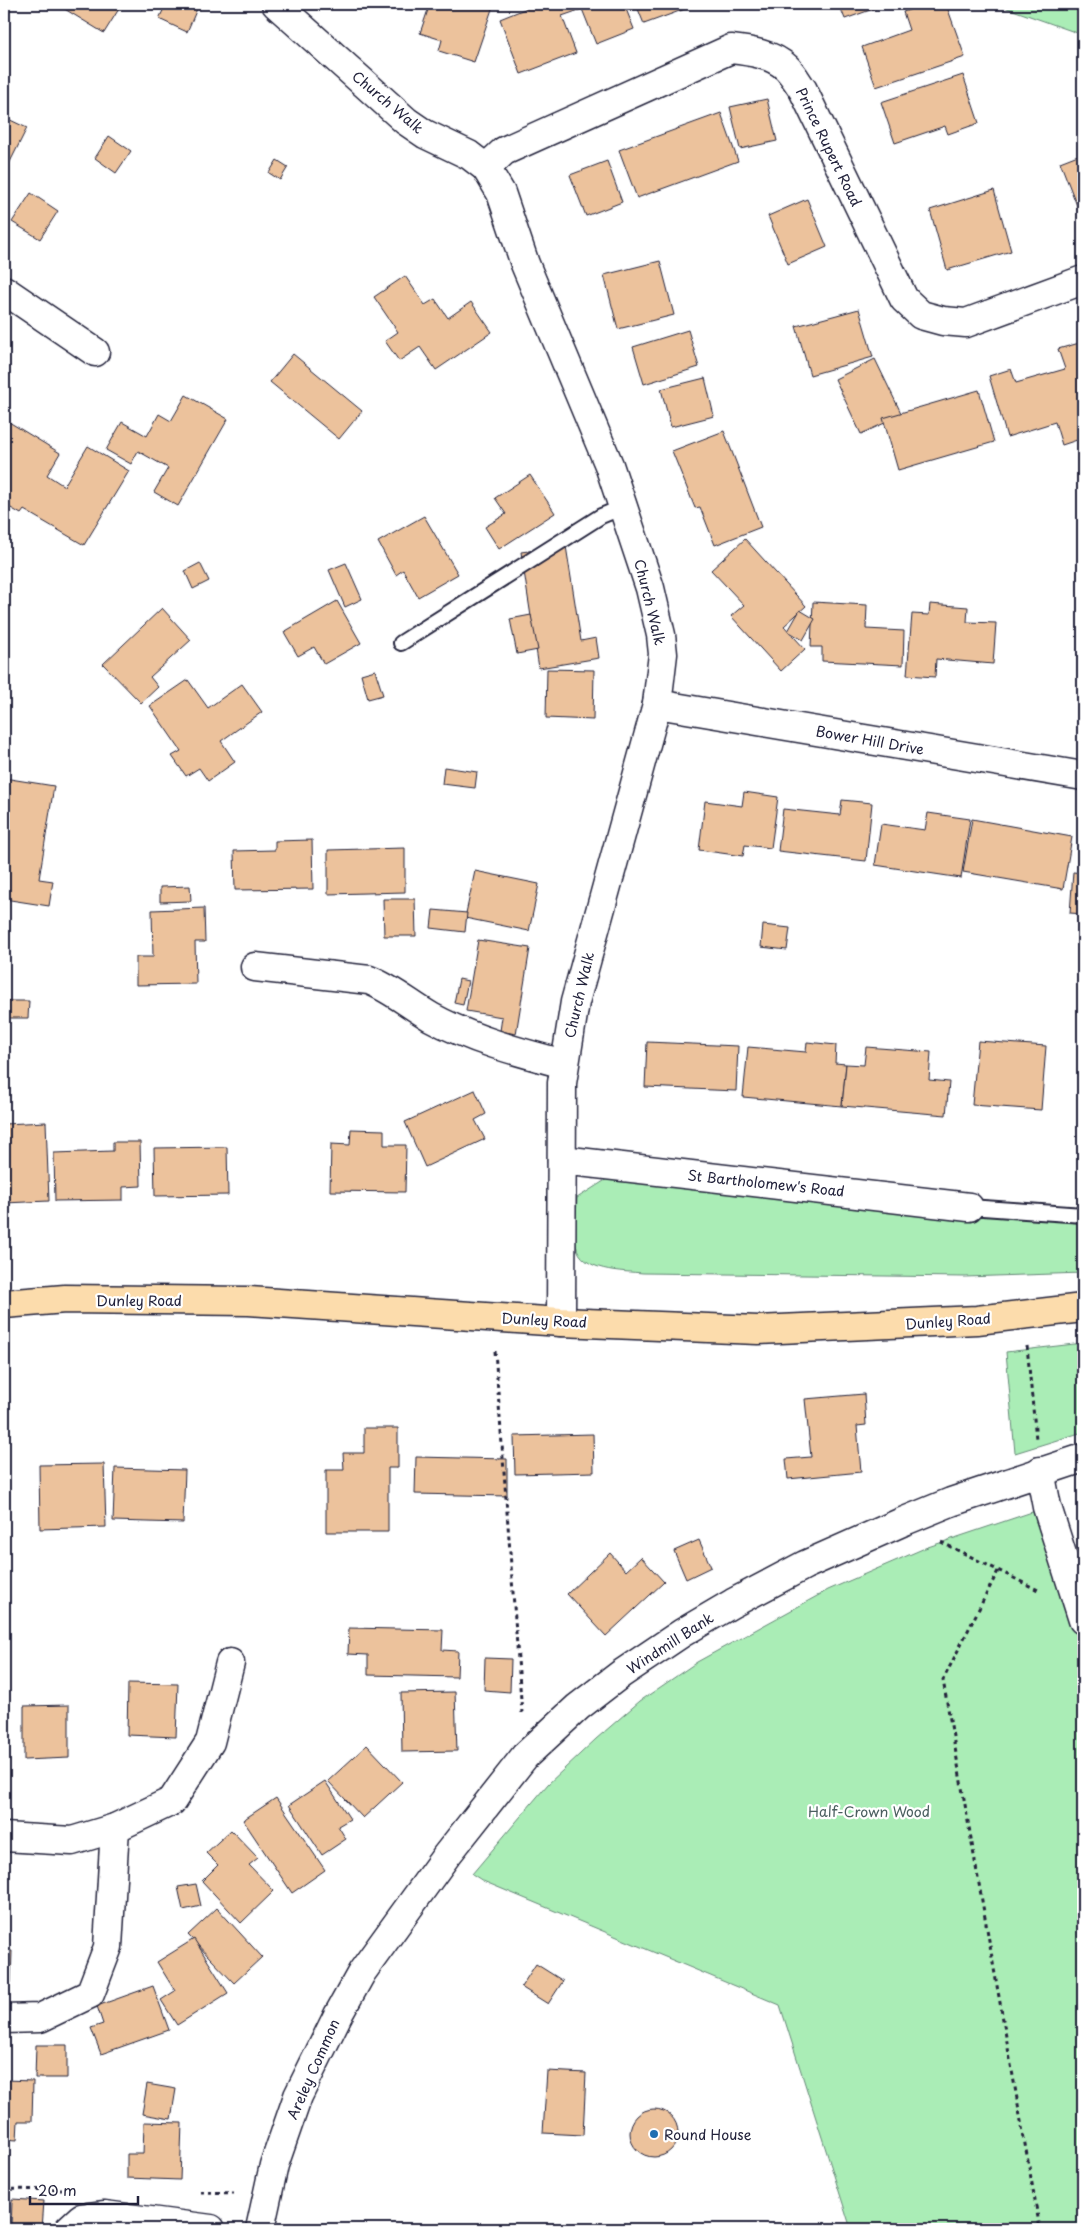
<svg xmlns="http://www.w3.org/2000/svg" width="1087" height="2233" viewBox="0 0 1087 2233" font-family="'Playpen Sans',sans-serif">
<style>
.green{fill:#aaedb6;stroke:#668878}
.building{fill:#ecc29c;stroke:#22223b}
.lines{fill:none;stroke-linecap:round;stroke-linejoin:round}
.service-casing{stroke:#22223b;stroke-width:18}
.minor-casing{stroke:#22223b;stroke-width:31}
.secondary-casing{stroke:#22223b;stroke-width:31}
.primary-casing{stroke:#22223b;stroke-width:31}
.path{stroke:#22223b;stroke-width:3;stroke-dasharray:4 4;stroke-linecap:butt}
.service{stroke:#fff;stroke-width:14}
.minor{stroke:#fff;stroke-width:28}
.secondary{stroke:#fff;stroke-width:28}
.primary{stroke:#fcdcac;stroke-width:28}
.poi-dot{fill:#1f6fb2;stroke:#fff;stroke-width:2}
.labels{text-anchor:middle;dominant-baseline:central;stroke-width:4.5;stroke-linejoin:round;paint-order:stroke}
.street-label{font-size:14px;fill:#22223b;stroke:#fff}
.park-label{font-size:14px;fill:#4b5f60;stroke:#fff}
.poi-label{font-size:14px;fill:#22223b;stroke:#fff;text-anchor:start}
</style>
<rect width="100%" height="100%" fill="#fff"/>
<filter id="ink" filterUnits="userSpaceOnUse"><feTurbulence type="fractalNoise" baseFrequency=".02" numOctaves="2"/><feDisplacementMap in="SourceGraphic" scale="10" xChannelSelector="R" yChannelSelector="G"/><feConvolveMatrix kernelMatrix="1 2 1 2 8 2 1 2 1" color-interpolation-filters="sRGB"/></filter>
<g filter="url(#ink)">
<g class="green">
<polygon points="996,4 1083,4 1083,35"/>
<path d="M626,1167l457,48v58l-118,4 -322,-4c-21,-2 -62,-1 -67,-28 -3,-14 1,-33 1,-47z"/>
<polygon points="1083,1343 1083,1432 1015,1453 1006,1352"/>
<polygon points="1047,1507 1083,1620 1083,2229 851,2229 780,2005 483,1881 472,1874 548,1784 596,1739 640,1701 697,1662 828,1590 925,1548"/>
</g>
<g class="building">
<polygon points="66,4 122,4 104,33 63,8"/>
<polygon points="166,4 199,4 187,32 159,19"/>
<polygon points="393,4 415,4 413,10"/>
<polygon points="430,4 486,4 493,6 474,62 439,51 442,40 420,33"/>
<polygon points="537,4 624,4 634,29 596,44 582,9 562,16 576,53 521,74 500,19"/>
<polygon points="636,4 683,4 685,9 644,24"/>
<polygon points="839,4 887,4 845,19"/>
<polygon points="927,4 946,4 965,57 876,87 862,47 909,30 903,12"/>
<polygon points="963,75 979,123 948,134 945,126 895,143 881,102"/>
<polygon points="767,99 777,141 740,149 730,107"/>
<polygon points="721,113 738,161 637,198 619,150"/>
<polygon points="4,117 27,128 4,174"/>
<polygon points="109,136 131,151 116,173 95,158"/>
<polygon points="1083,153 1083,215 1081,216 1060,162"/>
<polygon points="277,160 288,167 280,180 269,173"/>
<polygon points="607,161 622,202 586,216 570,175"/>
<polygon points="994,190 1011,251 947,270 930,210"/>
<polygon points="31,193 58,211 40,239 12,222"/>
<polygon points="807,199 827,247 788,264 768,216"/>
<polygon points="660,261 674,315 618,329 604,275"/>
<polygon points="405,276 425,305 435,299 448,318 471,302 492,332 436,370 420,347 399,361 385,341 398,332 374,297"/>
<polygon points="859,309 873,357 810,375 796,326"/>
<polygon points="688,330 699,367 644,384 633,347"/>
<polygon points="1083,342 1083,438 1062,445 1055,422 1007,437 989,376 1011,369 1016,383 1065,369 1058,349"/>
<polygon points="293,354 362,411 339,439 270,382"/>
<polygon points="875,359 902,415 861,434 835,379"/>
<polygon points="705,378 714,416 671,427 661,389"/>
<polygon points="979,390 994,442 898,470 883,418"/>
<polygon points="186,395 228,419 178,506 154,492 168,468 138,451 131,464 106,450 122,422 147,436 159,414 171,421"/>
<polygon points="4,419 60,453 47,475 64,486 88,446 129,471 84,545 24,510 21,514 4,504"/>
<polygon points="724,431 761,527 715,545 700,507 695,508 672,451"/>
<polygon points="530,475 555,513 499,549 485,527 506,514 495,498"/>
<polygon points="424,516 458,574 418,597 403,570 396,575 378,542"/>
<polygon points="745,539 806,606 784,626 805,649 781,671 731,616 744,605 711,570"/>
<polygon points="566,546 581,641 596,638 599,658 539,668 521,552"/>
<polygon points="200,563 209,581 193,589 185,571"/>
<polygon points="346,563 362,599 345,607 329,570"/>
<polygon points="337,601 361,643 324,664 314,647 298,656 284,632"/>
<polygon points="813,602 867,605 866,629 904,631 903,665 822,661 822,647 811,647"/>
<polygon points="930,604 968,607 967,622 996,623 993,664 936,659 935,677 907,675 912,614 929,615"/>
<polygon points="162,608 191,640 150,677 158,687 141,703 103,664"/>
<polygon points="800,610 815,619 803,640 788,631"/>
<polygon points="531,615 538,650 517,654 510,619"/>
<polygon points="547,669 594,670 593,720 546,718"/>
<polygon points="375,670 383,695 368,699 361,674"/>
<polygon points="188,680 208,708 242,684 262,712 221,741 235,762 208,781 199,768 186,776 172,756 181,751 150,706"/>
<polygon points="444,767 477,772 475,788 442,784"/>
<polygon points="4,778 54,786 39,879 53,881 49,906 4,899"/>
<polygon points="744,792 778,797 771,848 745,845 743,856 699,850 705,801 742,806"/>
<polygon points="842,800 872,803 866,861 778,851 783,809 840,815"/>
<polygon points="928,813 970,819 961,878 875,865 881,824 925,830"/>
<polygon points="972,819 1072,837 1063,889 963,872"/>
<polygon points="312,840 313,889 235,890 234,851 275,850 275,841"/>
<polygon points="405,848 405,892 328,894 328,850"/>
<polygon points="475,871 539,884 529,931 465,918"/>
<polygon points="1073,872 1083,873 1083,914 1070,913"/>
<polygon points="190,886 191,901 160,902 160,887"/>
<polygon points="383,899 415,899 416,936 384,936"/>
<polygon points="204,908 205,942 195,942 196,984 136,985 136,957 153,957 152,910"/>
<polygon points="433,910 467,913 465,932 431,928"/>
<polygon points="763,925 790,928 787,950 761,947"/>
<polygon points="478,940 530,948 516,1034 500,1031 502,1017 466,1011"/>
<polygon points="459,979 468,981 463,1005 454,1003"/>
<polygon points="4,1001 29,1001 28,1018 4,1018"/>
<polygon points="978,1041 1046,1046 1041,1110 972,1105"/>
<polygon points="647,1042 738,1046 736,1091 645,1087"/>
<polygon points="807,1042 836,1045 835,1063 846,1064 842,1106 743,1097 748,1047 806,1052"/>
<polygon points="866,1047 931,1052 929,1080 949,1082 946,1115 842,1106 846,1064 864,1065"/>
<polygon points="475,1090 486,1114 475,1120 485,1139 425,1167 405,1122"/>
<polygon points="46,1122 49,1201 4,1203 4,1124"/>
<polygon points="351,1129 384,1130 384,1145 406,1145 405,1192 330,1191 331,1144 350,1145"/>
<polygon points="113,1142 140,1142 141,1186 123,1187 123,1200 55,1201 54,1153 113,1151"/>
<polygon points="227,1147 228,1195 155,1196 154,1148"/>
<polygon points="864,1394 866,1425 857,1426 861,1472 788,1479 786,1459 811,1457 805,1399"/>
<polygon points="364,1428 398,1428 398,1468 388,1468 388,1532 326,1532 326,1470 344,1470 343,1453 364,1453"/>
<polygon points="593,1434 594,1472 515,1474 514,1436"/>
<polygon points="416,1457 507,1459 507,1496 415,1494"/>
<polygon points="104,1464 106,1527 40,1529 39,1465"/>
<polygon points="115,1468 185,1470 183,1523 113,1521"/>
<polygon points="699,1540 711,1567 686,1579 674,1551"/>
<polygon points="610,1553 626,1571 641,1557 664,1582 606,1636 567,1594"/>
<polygon points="349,1628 443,1630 442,1650 458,1651 457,1677 368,1675 368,1655 348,1654"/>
<polygon points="485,1658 511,1659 510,1692 484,1690"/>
<polygon points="128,1683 178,1684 176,1737 127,1735"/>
<polygon points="455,1692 457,1751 402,1752 401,1693"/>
<polygon points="69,1705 69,1758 24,1760 24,1706"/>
<polygon points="367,1745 402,1782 363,1818 328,1781"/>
<polygon points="325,1781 350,1819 338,1826 346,1839 322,1855 289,1805"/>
<polygon points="276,1798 325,1870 292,1893 243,1820"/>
<polygon points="231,1830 258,1858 249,1865 274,1891 241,1923 202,1881 218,1865 206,1853"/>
<polygon points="196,1884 201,1906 183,1910 178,1887"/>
<polygon points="217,1908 262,1957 234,1983 188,1935"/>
<polygon points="194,1939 228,1993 177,2025 161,2000 175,1991 157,1962"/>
<polygon points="4,1951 12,1951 11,1983 4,1983"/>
<polygon points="536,1964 563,1981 548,2004 521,1987"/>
<polygon points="153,1986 169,2030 101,2054 91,2028 103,2024 97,2006"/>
<polygon points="36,2045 67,2045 67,2078 35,2078"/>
<polygon points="547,2071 586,2073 583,2135 543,2133"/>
<polygon points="4,2080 33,2081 32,2121 18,2121 17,2140 4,2139"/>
<polygon points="147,2084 176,2089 171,2119 142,2114"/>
<circle cx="654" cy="2133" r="24"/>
<polygon points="144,2122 182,2123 180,2180 127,2178 127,2154 143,2154"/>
<polygon points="12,2199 44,2201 42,2229 11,2229"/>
</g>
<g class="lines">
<defs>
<g id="service">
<polyline points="401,643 601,516 623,507"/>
<polyline points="969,1207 1083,1215"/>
</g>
<g id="minor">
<polyline points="276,4 406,121 425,134 469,155 486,168 501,193 525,264 609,465 650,588 661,635 663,654 657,704 575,1002 562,1083 561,1322"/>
<path d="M486,168l18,-17 227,-102c18,2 42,5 56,19 6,6 11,15 16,22l101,209 17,16 22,6 23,2 117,-43"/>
<polyline points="4,290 95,352"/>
<polyline points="657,704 1083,776"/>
<path d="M255,967l114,13c23,9 41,25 62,37 42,23 88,35 133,47"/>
<polyline points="562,1160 969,1207"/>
<polyline points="1040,1471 1047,1507 1083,1620"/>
<polyline points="4,1837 72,1841 115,1828 172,1801 210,1742 230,1663"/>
<polyline points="4,2019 40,2018 90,1994 108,1947 115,1828"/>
<polyline points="69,2229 81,2218 105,2215 211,2229"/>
</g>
<polyline id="secondary" points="260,2229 274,2165 298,2096 338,2015 362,1972 446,1856 525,1756 578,1707 621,1674 682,1633 733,1603 805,1565 902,1522 951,1502 1083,1458"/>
<polyline id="primary" points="4,1304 65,1299 249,1301 561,1322 758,1330 977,1320 1083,1308"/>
</defs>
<use href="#service" class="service-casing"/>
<use href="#minor" class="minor-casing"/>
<use href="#secondary" class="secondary-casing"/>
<use href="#primary" class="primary-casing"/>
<g class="path">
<polyline points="1027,1346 1036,1439"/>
<polyline points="495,1351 522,1713"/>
<polyline points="941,1542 1038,1590"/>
<polyline points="998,1571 943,1680 1040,2229"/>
<polyline points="4,2189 62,2190"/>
<polyline points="200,2192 234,2193"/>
</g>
<use href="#service" class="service"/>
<use href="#minor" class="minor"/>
<use href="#secondary" class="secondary"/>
<use href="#primary" class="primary"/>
</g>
</g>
<circle class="poi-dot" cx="654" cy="2134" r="5"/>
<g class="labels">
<g class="street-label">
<text transform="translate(388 102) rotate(40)">Church Walk</text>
<text transform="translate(829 147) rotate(64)">Prince Rupert Road</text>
<text transform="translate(650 602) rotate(76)">Church Walk</text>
<text transform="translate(870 740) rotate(10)">Bower Hill Drive</text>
<text transform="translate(579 995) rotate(-77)">Church Walk</text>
<text transform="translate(766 1183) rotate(6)">St Bartholomew's Road</text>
<text x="139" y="1300">Dunley Road</text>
<text transform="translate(544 1320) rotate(3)">Dunley Road</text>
<text transform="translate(948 1321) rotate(-4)">Dunley Road</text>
<text transform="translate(670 1643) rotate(-33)">Windmill Bank</text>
<text transform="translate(313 2069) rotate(-66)">Areley Common</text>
</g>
<g class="park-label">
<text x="869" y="1811">Half-Crown Wood</text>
</g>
<g class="poi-label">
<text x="664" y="2134">Round House</text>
</g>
</g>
<rect width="1087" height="2233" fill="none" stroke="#fff" stroke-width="20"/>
<rect x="10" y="10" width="1067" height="2213" fill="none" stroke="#22223b" stroke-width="2" filter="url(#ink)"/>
<path d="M30 2196v8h108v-8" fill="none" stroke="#22223b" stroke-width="2.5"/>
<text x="38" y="2196" font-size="15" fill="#22223b" stroke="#ffffff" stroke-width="4" paint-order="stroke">20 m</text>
</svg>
